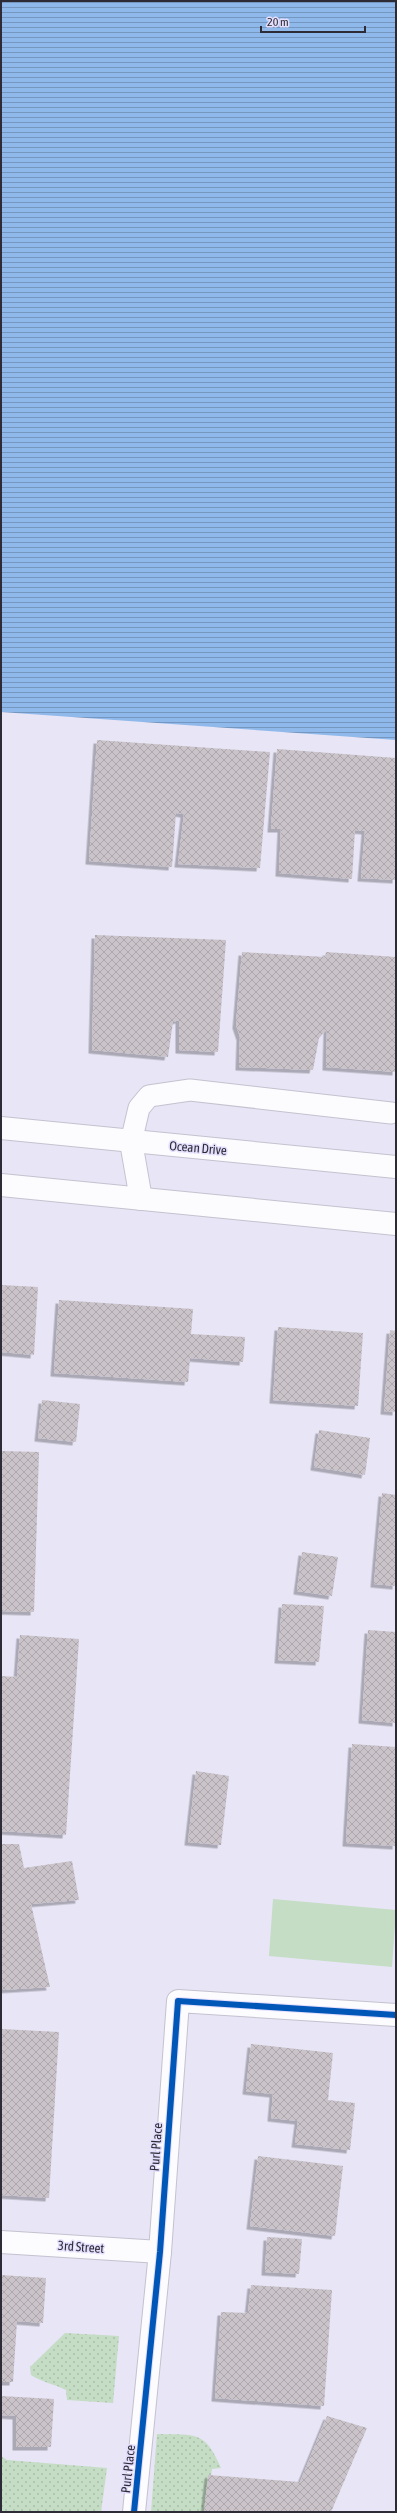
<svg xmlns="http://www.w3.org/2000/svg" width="397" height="2513" viewBox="0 0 397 2513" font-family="'Asap Condensed',sans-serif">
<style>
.grass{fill:url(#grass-dots)}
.garden{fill:#c4ddc4}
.water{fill:url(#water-rules)}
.building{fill:url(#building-cross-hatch);filter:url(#shadow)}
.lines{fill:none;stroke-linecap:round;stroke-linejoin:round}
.service-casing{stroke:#c4c2cf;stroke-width:23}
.minor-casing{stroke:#c4c2cf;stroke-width:24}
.primary-casing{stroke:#c4c2cf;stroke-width:24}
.service{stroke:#fcfbfe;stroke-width:21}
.minor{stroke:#fcfbfe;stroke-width:22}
.primary{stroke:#fcfbfe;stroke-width:22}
.cycleway-casing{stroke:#e4defd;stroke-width:8}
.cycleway{stroke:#0057b8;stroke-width:6}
.labels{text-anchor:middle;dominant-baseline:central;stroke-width:3;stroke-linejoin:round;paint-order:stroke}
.street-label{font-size:13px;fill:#2d2b36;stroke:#e4defd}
</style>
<defs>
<pattern id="grass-dots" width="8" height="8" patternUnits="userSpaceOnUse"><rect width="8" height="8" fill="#c4ddc4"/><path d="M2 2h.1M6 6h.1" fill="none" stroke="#a9bea9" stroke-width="1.8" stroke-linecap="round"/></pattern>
<pattern id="water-rules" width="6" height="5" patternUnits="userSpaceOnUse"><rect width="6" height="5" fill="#8fb8eb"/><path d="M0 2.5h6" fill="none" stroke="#7596bf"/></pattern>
<pattern id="building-cross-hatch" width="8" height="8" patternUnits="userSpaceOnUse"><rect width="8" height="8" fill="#cac3c9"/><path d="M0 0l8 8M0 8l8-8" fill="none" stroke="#aea8ad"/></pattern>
<filter id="shadow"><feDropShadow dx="-3.5" dy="3.5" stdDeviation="0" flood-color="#0004"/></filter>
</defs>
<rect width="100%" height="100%" fill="#e8e5f6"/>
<g class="grass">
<path d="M65,2333l54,3 -6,67 -46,-3 -1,-10c-12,-6 -24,-8 -35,-15l-1,-8z"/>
<path d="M157,2434c38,1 48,-4 64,34l-9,1 -7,43h-54z"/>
<polygon points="1,2456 7,2460 107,2468 101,2512 1,2512"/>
</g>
<polygon class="garden" points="273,1899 396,1910 392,1967 269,1956"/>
<polygon class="water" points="1,1 396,1 396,740 1,712"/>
<g class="building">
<polygon points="97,740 270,752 260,868 178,864 184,814 176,813 172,867 89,861"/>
<polygon points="277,749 396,758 396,880 361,878 365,831 355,830 352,879 279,873 281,829 271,829"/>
<polygon points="95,935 226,940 218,1052 179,1050 179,1020 173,1022 168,1057 92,1050"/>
<polygon points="242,952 325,957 326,952 396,957 396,1072 326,1067 327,1029 319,1038 313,1070 239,1067 240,1037 236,1025"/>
<polygon points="1,1285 38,1287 34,1355 1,1352"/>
<polygon points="59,1300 193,1309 191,1334 245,1337 243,1362 190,1358 188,1382 54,1373"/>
<polygon points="278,1327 363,1333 358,1406 273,1400"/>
<polygon points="390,1330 396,1331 396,1412 384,1411"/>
<polygon points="42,1400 80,1404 76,1442 38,1438"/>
<polygon points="319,1430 370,1438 365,1475 314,1467"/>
<polygon points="1,1451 39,1452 34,1612 1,1611"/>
<polygon points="382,1493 396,1495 396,1586 374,1584"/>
<polygon points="302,1552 338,1557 332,1596 297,1591"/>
<polygon points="282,1604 324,1606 319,1662 278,1660"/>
<polygon points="368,1630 396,1632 396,1723 362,1720"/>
<polygon points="20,1635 79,1639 66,1835 1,1831 1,1676 17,1677"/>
<polygon points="352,1744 396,1747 396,1846 346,1843"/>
<polygon points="196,1771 229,1776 221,1845 188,1842"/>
<polygon points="1,1844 19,1844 24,1868 72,1861 79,1900 31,1904 50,1987 1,1990"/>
<polygon points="1,2029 59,2032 49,2198 1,2195"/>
<polygon points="251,2044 333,2053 328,2100 355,2103 350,2150 295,2144 298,2121 271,2118 273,2094 246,2091"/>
<polygon points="258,2156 343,2166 335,2236 250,2226"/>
<polygon points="267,2237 302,2239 299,2274 265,2272"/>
<polygon points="1,2275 46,2278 43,2323 17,2321 13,2382 1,2382"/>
<polygon points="251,2285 332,2290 324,2406 215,2398 221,2312 248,2313"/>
<polygon points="1,2396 54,2399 51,2447 16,2447 16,2416 1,2415"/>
<polygon points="327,2416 367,2428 331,2512 204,2512 208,2475 300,2482"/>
</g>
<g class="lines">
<defs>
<polyline id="service" points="131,1142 139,1108 149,1096 190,1090 391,1113"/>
<g id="minor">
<polyline points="1,2242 160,2252"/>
<polyline points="134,2512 160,2252 178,2001 396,2015"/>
</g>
<g id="primary">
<polyline points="1,1128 396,1167"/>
<polyline points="131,1142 141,1199"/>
<polyline points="1,1185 396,1224"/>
</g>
</defs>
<use href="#service" class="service-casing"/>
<use href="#minor" class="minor-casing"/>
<use href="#primary" class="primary-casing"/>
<use href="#service" class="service"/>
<use href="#minor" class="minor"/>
<use href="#primary" class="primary"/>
<defs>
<polyline id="cycleway" points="134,2512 160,2252 178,2001 396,2015"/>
</defs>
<use href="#cycleway" class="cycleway-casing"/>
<use href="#cycleway" class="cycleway"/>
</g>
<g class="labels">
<g class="street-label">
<text transform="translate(198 1148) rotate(5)">Ocean Drive</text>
<text transform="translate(156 2147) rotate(-86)">Purl Place</text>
<text transform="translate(81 2247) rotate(4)">3rd Street</text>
<text transform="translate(128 2469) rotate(-84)">Purl Place</text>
</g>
</g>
<rect width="397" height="2513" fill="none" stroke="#2d2b36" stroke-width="4"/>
<path d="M261 26v6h104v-6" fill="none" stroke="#2d2b36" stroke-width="2"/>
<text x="267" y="26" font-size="12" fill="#2d2b36" stroke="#e4defd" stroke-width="3" paint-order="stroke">20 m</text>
</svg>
